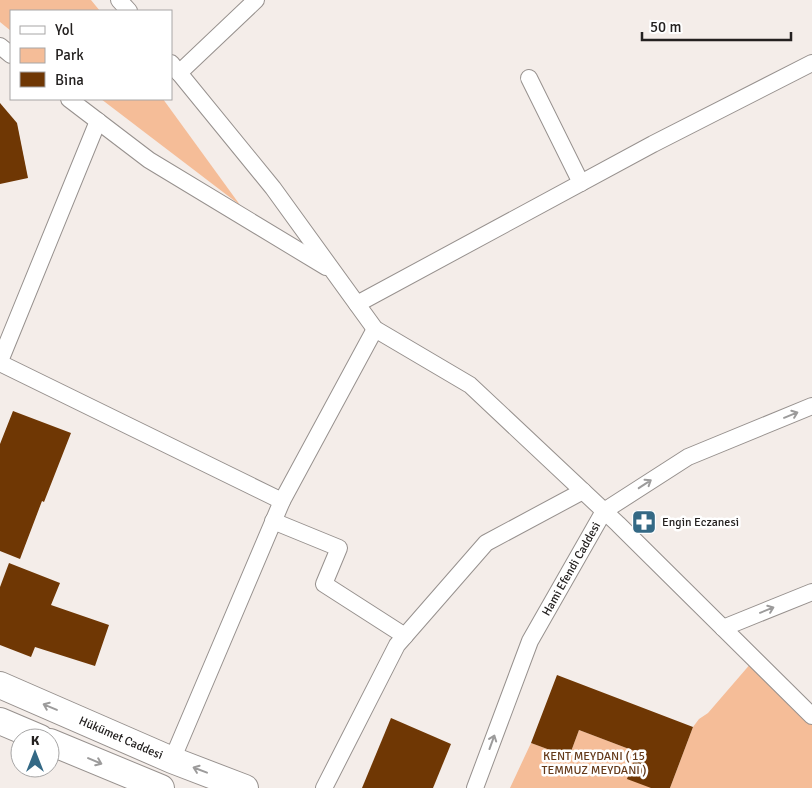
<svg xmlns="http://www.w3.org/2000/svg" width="812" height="788" viewBox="0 0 812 788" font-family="Signika,sans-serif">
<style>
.green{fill:#f5bd98}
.building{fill:#6f3704}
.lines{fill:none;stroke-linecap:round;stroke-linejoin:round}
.minor-casing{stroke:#97918e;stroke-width:18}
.primary-casing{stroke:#97918e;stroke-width:28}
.minor{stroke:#fff;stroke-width:16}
.primary{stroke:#fff;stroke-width:26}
.oneway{stroke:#9c9b9b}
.labels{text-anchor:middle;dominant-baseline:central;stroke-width:5;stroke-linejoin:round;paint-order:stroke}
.poi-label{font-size:12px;fill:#242120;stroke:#fff;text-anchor:start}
.street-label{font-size:12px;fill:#242120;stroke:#fff}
.park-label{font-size:12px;fill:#643919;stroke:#fff}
</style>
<rect width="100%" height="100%" fill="#f4ede9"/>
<g class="green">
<polygon points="0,0 91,0 100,11 11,11 11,31 0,22"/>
<polygon points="101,99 163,99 240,205"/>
<polygon points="752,662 812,722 812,788 670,788 693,727 699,719 708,713"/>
<polygon points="579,730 637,752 651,788 510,788 531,743 569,757"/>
</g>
<g class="building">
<polygon points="0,103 17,123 28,178 0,184"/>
<polygon points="13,411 71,433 44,502 42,501 20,559 0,551 0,444"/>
<polygon points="9,563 60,583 51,605 109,625 95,666 35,647 31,657 0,645 0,587"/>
<polygon points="557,675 693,727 670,788 651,788 627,779 637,752 579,730 569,757 531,743"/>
<polygon points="391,718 451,744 433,788 362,788"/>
</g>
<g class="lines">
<defs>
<g id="minor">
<polyline points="119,0 129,11"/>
<polyline points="0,46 11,55"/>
<polyline points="171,63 273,188 375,329 470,385 618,524 812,716"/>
<polyline points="179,73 256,0"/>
<polyline points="529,78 581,183"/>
<polyline points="69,99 149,160 326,267"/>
<polyline points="357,304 653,144 812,63"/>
<polyline points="0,361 98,121"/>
<polyline points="0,363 282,501"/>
<polyline points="273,521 339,548 324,584 405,636"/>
<polyline points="723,628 812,592"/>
<polyline points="172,760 282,501 375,329"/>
<polyline points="324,788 397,645 486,543 583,491"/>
<path id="s1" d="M475,788l55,-147 74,-130 84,-54 124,-51"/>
</g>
<g id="primary">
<path id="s2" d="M0,685l172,75 73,28"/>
<polyline points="0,721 40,738"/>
<polyline points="50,742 161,788"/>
</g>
</defs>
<use href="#minor" class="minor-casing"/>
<use href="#primary" class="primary-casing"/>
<use href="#minor" class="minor"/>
<use href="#primary" class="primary"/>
</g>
<defs><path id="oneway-shaft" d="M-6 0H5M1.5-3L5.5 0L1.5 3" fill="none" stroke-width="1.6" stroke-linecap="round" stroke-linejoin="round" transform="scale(1.25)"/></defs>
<g class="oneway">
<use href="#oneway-shaft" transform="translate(791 415) rotate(-22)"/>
<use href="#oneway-shaft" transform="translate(645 484) rotate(-33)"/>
<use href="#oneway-shaft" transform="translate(767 610) rotate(-22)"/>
<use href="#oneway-shaft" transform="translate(50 707) rotate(-157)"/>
<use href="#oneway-shaft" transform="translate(492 742) rotate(-70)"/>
<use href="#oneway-shaft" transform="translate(95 761) rotate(23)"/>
<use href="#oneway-shaft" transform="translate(200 770) rotate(-159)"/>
</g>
<defs>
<symbol id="pharmacy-square" viewBox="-11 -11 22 22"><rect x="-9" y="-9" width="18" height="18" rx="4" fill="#346985" stroke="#fff"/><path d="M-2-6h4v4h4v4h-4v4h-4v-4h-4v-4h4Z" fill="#fff"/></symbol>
</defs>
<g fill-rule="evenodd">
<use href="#pharmacy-square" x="630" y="508" width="28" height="28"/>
</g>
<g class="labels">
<g class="poi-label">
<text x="662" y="522">Engin Eczanesi</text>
</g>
<g class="street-label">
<text stroke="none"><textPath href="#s1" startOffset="240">Hami Efendi Caddesi</textPath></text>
<text stroke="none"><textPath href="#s2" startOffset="132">Hükümet Caddesi</textPath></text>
</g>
<g class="park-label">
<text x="594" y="756">KENT MEYDANI ( 15<tspan x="594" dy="14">TEMMUZ MEYDANI )</tspan></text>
</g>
</g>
<rect x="10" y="10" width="162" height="90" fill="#ffffff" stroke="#a7a6a6"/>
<rect x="20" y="26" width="25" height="8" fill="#ffffff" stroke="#a7a6a6"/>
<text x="55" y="35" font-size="15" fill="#242120">Yol</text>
<rect x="20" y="48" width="25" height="15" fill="#f5bd98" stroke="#a7a6a6"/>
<text x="55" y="60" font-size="15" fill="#242120">Park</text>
<rect x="20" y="72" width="25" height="15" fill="#6f3704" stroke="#a7a6a6"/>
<text x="55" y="85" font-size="15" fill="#242120">Bina</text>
<g transform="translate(35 753)"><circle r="24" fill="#ffffff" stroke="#a7a6a6"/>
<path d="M0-4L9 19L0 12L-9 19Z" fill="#346985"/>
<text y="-8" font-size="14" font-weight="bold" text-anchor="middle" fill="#242120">K</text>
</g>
<path d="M642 32v8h149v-8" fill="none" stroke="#242120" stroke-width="2.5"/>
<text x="650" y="32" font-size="15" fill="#242120" stroke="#ffffff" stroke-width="4" paint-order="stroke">50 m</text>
</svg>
